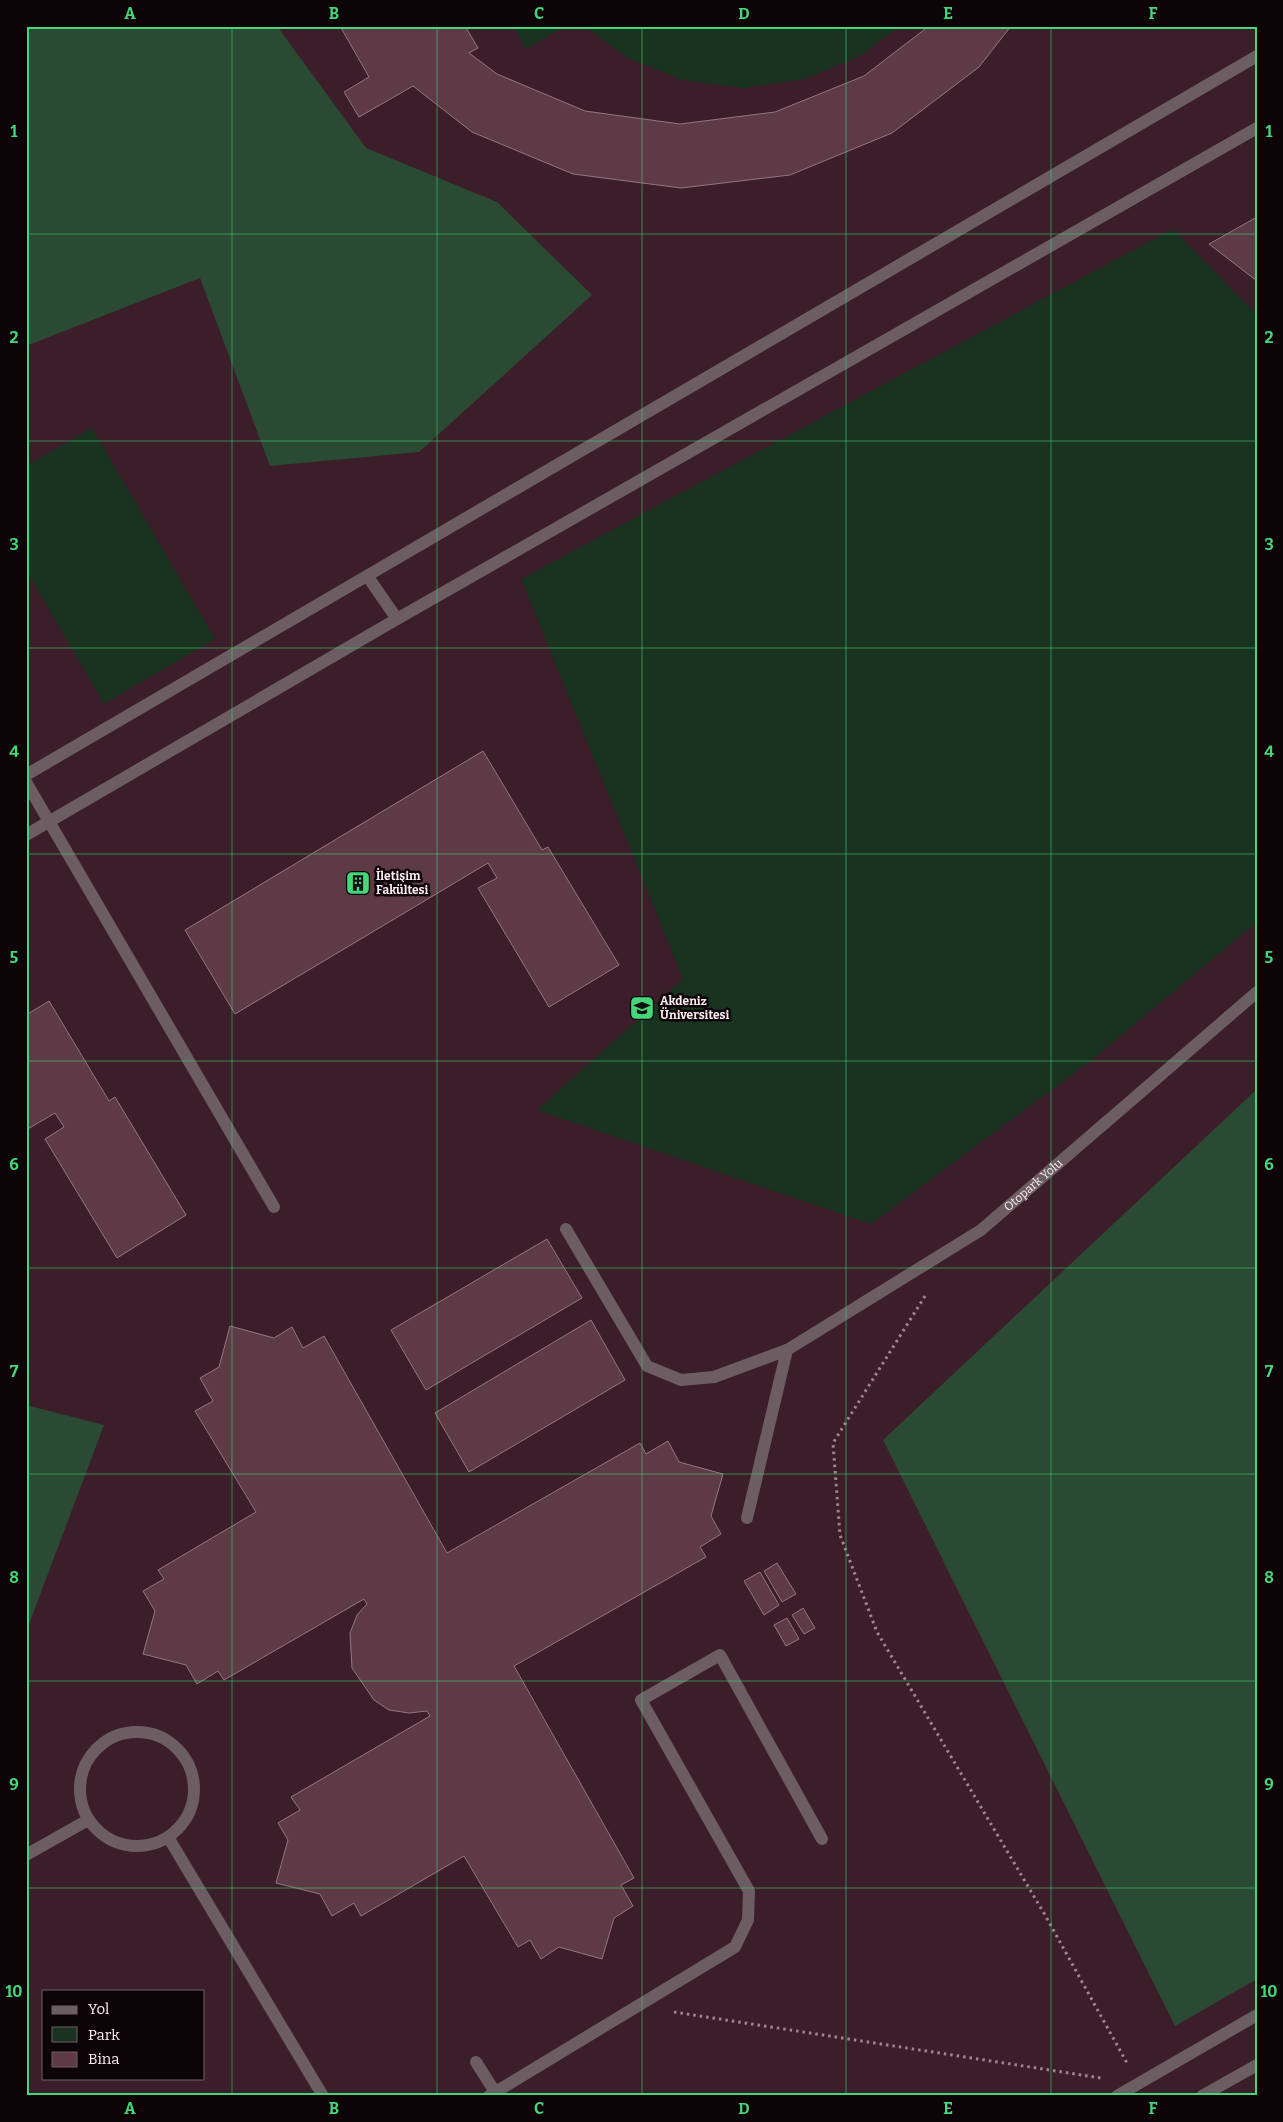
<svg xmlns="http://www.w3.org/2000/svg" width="1283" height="2122" viewBox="0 0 1283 2122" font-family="Bitter,serif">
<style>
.built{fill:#3b1e29;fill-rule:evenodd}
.green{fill:#1a3220}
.forest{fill:#2a4a33}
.building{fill:#5e3a47;stroke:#957680}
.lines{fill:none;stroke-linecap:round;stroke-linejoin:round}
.path{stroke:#9c878f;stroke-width:3;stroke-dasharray:2.5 4;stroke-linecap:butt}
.minor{stroke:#6b5d61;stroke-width:12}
.grid{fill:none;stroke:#44d77a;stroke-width:1;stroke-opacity:0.55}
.labels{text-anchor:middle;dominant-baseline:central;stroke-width:5;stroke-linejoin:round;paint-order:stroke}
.poi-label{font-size:12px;font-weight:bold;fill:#ffedf3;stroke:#0c0406;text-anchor:start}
.street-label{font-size:12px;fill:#ffedf3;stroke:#0c0406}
.neatline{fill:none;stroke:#44d77a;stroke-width:2}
.grid-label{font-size:16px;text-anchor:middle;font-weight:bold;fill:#44d77a}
</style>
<rect width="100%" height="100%" fill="#2b131c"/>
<path class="built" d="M26,26h1231v2070h-1231zM44,1991h160v87h-160z"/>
<g class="green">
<polygon points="513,26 565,26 526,49"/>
<polygon points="584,26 899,26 862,55 805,79 744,88 682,80 626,57"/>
<polygon points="1173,229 1257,315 1257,922 1093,1059 871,1224 537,1110 683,979 521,579"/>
<polygon points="92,428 215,639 104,704 26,570 26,466"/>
</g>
<g class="forest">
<polygon points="26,26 277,26 366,148 497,202 592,295 419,452 270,466 200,278 26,346"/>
<polygon points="1255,1091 1257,1979 1175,2026 883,1440"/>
<polygon points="26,1405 104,1425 26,1632"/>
</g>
<g class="building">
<polygon points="340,26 465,26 478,48 469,53 497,74 585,111 680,124 775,112 864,76 929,26 1011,26 979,67 892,133 790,175 681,188 573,174 472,132 413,86 359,117 344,92 369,77"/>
<polygon points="1257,217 1257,281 1209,244"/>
<polygon points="483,751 542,850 548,847 619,965 549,1007 478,888 497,878 488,863 235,1014 185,930"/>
<polygon points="49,1001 109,1101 115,1097 186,1215 117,1258 45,1139 64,1127 55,1113 26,1130 26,1015"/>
<polygon points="547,1239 582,1298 426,1390 391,1330"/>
<polygon points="591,1320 625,1380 469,1472 435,1413"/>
<polygon points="230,1326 274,1338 292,1327 303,1348 324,1336 447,1553 640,1443 646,1454 668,1441 679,1462 723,1474 711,1516 721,1534 700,1547 706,1557 514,1666 634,1878 621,1885 633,1906 614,1918 602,1959 559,1947 541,1959 530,1940 518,1947 464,1856 361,1916 354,1903 332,1916 320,1894 276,1883 288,1840 278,1823 300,1810 291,1797 430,1716 427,1711 409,1713 389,1710 374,1700 352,1668 350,1633 357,1615 367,1604 364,1599 224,1680 218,1671 197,1684 186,1665 143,1654 155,1611 143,1591 164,1579 158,1570 256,1512 195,1411 213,1401 200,1378 219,1367"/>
<polygon points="777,1563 796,1594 782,1602 764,1571"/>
<polygon points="760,1572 779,1605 764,1615 744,1581"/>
<polygon points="803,1608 815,1628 804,1634 792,1615"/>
<polygon points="787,1618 799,1639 786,1646 774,1625"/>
</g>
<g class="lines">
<g class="path">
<polyline points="925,1296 833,1443 840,1535 877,1632 1045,1915 1127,2063"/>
<polyline points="674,2012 1101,2078"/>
</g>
<g class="minor">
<polyline points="368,577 397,619"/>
<polyline points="26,775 1257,56"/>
<polyline points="26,782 274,1207"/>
<polyline points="26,835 397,619 1257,128"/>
<path id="s1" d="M566,1229l81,137 34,14 33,-3 73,-27 194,-120 276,-238"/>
<polyline points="747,1518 787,1350"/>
<circle cx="137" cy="1789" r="57"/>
<polyline points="168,1837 323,2096"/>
<polyline points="26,1855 88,1820"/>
<polyline points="476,2062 495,2092"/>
<polyline points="489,2096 735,1947 748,1920 749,1891 641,1700 720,1655 822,1839"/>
<polyline points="1117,2096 1257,2015"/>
<polyline points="1202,2096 1257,2065"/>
</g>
</g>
<path class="grid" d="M232,26v2070M437,26v2070M642,26v2070M846,26v2070M1051,26v2070M26,234h1231M26,441h1231M26,648h1231M26,854h1231M26,1061h1231M26,1268h1231M26,1474h1231M26,1681h1231M26,1888h1231"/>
<defs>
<symbol id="building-square" viewBox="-11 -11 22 22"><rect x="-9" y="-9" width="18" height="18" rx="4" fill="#44d77a" stroke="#0c0406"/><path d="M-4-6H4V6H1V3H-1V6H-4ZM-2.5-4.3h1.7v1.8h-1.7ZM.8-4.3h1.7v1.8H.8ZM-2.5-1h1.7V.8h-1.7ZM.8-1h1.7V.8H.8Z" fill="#111"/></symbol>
<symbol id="university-square" viewBox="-11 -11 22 22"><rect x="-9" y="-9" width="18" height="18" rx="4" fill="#44d77a" stroke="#0c0406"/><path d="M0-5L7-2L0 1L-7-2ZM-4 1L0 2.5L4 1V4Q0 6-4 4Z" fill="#111"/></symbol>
</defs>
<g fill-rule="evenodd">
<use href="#building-square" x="344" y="869" width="28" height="28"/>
<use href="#university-square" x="628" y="994" width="28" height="28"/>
</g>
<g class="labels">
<g class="poi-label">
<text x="376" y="876">İletişim<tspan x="376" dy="14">Fakültesi</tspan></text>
<text x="660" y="1001">Akdeniz<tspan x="660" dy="14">Üniversitesi</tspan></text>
</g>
<g class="street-label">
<text stroke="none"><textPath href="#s1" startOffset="604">Otopark Yolu</textPath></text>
</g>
</g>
<rect width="1283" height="2122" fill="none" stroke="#0c0406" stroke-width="55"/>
<rect x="42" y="1990" width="162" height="90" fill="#0c0406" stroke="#6d6165"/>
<rect x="52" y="2006" width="25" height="8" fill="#6b5d61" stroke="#6d6165"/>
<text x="88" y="2014" font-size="15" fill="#ffedf3">Yol</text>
<rect x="52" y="2027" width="25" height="15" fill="#1a3220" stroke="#6d6165"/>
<text x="88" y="2040" font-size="15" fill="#ffedf3">Park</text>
<rect x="52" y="2052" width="25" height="15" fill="#5e3a47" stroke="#6d6165"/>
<text x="88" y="2064" font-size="15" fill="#ffedf3">Bina</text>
<rect x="28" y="28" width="1228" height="2066" class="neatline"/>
<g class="grid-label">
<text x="130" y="19">A</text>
<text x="334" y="19">B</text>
<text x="539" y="19">C</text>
<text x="744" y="19">D</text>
<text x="948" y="19">E</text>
<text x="1153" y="19">F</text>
<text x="14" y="137">1</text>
<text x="1269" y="137">1</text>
<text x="14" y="343">2</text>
<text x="1269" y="343">2</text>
<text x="14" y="550">3</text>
<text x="1269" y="550">3</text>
<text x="14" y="757">4</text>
<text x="1269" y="757">4</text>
<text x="14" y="963">5</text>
<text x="1269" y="963">5</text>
<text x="14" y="1170">6</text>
<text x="1269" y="1170">6</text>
<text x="14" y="1377">7</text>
<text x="1269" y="1377">7</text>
<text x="14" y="1583">8</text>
<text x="1269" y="1583">8</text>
<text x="14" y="1790">9</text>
<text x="1269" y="1790">9</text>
<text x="14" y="1997">10</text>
<text x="1269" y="1997">10</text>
<text x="130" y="2114">A</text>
<text x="334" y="2114">B</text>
<text x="539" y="2114">C</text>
<text x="744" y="2114">D</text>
<text x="948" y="2114">E</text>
<text x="1153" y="2114">F</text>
</g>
</svg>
